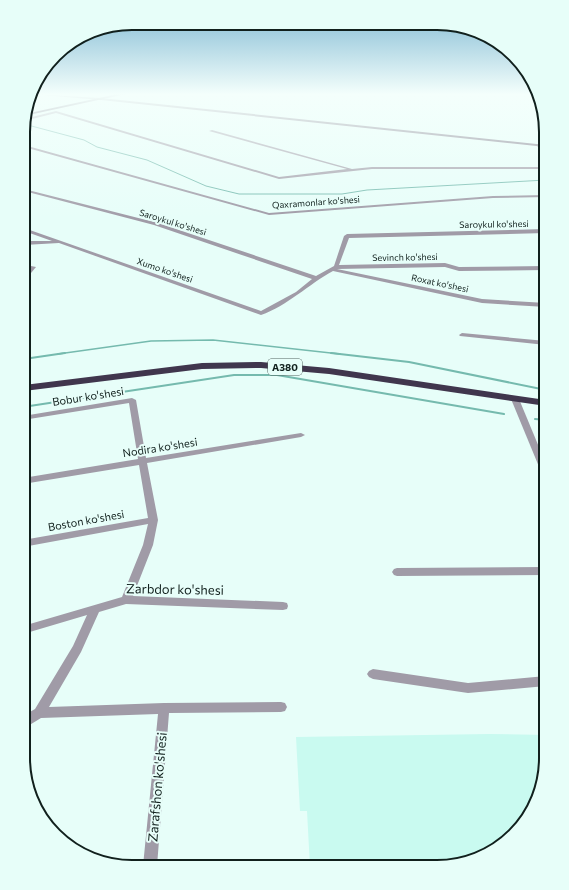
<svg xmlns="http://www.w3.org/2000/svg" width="569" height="890" viewBox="0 0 569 890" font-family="Commissioner,sans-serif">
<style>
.built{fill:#c9faf0}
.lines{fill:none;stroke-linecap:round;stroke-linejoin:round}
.stream-far2{stroke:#75baae;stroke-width:1}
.stream-far1{stroke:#75baae;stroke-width:1.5}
.stream{stroke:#75baae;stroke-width:2}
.street{fill:#a09ba7;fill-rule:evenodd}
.secondary{fill:#766f80;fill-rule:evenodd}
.primary{fill:#595065;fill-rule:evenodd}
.highway{fill:#40364d;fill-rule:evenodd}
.labels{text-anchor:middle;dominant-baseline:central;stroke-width:4;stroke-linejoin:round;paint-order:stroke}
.far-street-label{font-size:9px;fill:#11201d;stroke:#e7fef9}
.shield{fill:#e7fef9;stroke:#51635f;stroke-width:1}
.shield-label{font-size:10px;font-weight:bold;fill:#11201d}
.street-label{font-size:11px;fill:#11201d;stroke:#e7fef9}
.near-street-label{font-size:13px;fill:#11201d;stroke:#e7fef9}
.rim{fill:none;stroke:#11201d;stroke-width:2}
</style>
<rect width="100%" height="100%" fill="#e7fef9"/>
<polygon class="built" points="489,734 546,735 546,766 528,819 479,859 437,867 310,867 307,811 300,811 296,737"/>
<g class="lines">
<polyline class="stream-far2" points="24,124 84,140 97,147 147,160 206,186 239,194 342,194 367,190 546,180"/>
<polyline class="stream-far1" points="58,354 151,341 213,340 340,354"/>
<g class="stream">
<polyline points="331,353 409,362 546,390"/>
<polyline points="24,359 65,353"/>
<polyline points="23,407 234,375 277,375 504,414"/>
<polyline points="535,419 546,420"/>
</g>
<g class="street">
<polygon points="56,111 279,177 347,169 209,131 212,130 352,169 372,167 546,167 546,169 372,169 279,179 56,113 24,121 24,119"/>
<polygon points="537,144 539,144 546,152 546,155 537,146"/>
<polygon points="24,145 269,213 493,196 546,195 546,197 493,198 269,215 24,147"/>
<path d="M24,189l134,34 158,53 18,-10 10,-30 3,-2 199,-5v4l-197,5 -10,27 106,-2 14,4 87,-1v4l-87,1 -14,-4 -108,2 145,30 64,4v4l-64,-4 -149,-32c-24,13 -46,35 -72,44l-202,-72 -35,2v-4h28l-28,-10v-3l237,83 35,-19 16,-13 -158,-54 -130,-34z"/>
<polygon points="31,266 36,267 26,279 24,280 24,275"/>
<polygon points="462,333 546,341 546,345 460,336 459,335"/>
<polygon points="512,397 515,397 519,399 546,464 546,477 542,474 511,399"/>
<polygon points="132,398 136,400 146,458 301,433 305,435 301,437 147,463 158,520 153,545 133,596 283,602 287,603 288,606 287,609 283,610 126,604 99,612 81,652 49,707 164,703 281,702 285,703 287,707 285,711 281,712 169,713 157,866 143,866 158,714 41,718 23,729 23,716 35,709 73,646 87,615 23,634 23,626 122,597 143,545 148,524 23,547 23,540 148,518 139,465 23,484 23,478 138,459 129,403 23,420 23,416"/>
<polygon points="546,567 546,575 397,576 394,575 392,572 394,569 397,568"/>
<polygon points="373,669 468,683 546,676 546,686 468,693 373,679 369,677 367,674 369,671"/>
</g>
<polygon class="secondary" points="31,94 101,98 546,145 546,147 101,100"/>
<polygon class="primary" points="117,94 126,94 24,116 25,114"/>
<polygon class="highway" points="261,362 329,368 546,400 546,406 329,374 261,368 202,369 24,391 24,385 202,363"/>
</g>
<linearGradient id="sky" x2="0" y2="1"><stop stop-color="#7ab6d1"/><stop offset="0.43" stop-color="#f4fffc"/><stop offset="1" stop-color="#f4fffc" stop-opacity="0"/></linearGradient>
<rect width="569" height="219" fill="url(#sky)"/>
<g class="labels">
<g class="far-street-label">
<text transform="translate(316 202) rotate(-4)">Qaxramonlar ko'shesi</text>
<text transform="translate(173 222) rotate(17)">Saroykul ko'shesi</text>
<text transform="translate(494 224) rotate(-1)">Saroykul ko'shesi</text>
<text transform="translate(405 257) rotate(-1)">Sevinch ko'shesi</text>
<text transform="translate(165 270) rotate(19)">Xumo ko'shesi</text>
<text transform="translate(440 283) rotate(12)">Roxat ko'shesi</text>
</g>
<rect class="shield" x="268" y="359" width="34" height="16" rx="3"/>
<g class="shield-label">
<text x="285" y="367">A380</text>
</g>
<g class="street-label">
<text transform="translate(88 396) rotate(-9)">Bobur ko'shesi</text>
<text transform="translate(160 447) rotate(-9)">Nodira ko'shesi</text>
<text transform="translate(86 520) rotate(-10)">Boston ko'shesi</text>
</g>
<g class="near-street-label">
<text transform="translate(175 589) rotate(1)">Zarbdor ko'shesi</text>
<text transform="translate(157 787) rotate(-85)">Zarafshon ko'shesi</text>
</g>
</g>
<path d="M0 0H569V890H0ZM132 30H437A102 102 0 0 1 539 132V758A102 102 0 0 1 437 860H132A102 102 0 0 1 30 758V132A102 102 0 0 1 132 30Z" fill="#e7fef9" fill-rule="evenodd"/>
<path class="rim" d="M132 30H437A102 102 0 0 1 539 132V758A102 102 0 0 1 437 860H132A102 102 0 0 1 30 758V132A102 102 0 0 1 132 30Z"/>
</svg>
